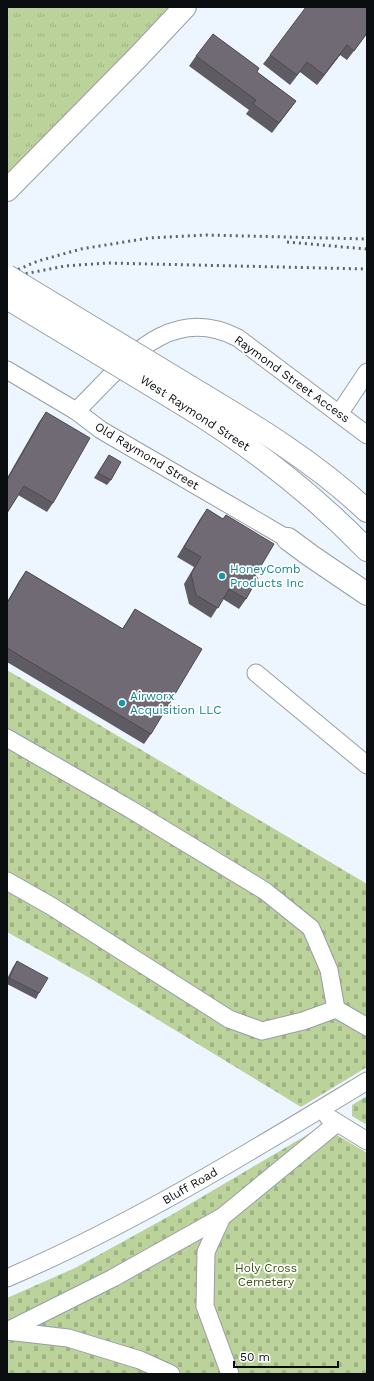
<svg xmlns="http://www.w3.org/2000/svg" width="374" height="1381" viewBox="0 0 374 1381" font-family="'Work Sans',sans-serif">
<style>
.grass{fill:url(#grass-tufts)}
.cemetery{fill:url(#cemetery-stones)}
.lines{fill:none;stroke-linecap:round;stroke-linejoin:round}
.minor-casing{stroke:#979ea6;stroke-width:19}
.major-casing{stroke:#979ea6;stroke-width:24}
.minor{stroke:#fff;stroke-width:17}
.major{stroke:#fff;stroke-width:22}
.rail{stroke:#5f6369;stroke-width:3;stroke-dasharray:2 4;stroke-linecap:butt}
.major-bridge-casing{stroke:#979ea6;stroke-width:24;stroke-linecap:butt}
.major-bridge{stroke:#fff;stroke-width:22}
.wall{fill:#5f5b63}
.shaded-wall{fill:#4e4a50}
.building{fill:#6f6a73;stroke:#4e4a50}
.culture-dot{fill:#0f9aa8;stroke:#fff;stroke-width:1.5}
.labels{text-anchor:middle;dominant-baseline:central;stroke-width:3.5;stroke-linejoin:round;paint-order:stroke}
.street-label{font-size:12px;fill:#0b0e11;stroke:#fff}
.culture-label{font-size:12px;fill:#0d838f;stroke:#fff;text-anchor:start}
.park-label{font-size:12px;fill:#3c510f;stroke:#fff}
</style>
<defs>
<pattern id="grass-tufts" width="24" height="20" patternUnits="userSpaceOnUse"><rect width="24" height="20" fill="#bbd29a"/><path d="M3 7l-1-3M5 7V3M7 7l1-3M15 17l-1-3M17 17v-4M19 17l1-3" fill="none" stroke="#9fb384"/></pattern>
<pattern id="cemetery-stones" width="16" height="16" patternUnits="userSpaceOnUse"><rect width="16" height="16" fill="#bbd29a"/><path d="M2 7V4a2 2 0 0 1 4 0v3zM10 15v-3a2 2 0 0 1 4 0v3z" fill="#9fb384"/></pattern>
</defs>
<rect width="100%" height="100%" fill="#edf5fe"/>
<polygon class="grass" points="7,7 171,7 7,176"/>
<g class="cemetery">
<polygon points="7,670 367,884 367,1067 301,1107 88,977 7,932"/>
<polygon points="367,1096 367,1125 352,1116 352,1105"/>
<polygon points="322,1126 367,1153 367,1374 7,1374 7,1298 75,1268 173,1214"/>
</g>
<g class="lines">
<defs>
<g id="minor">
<polyline points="7,370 76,411 101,430 288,539"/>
<path d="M76,411c46,-44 91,-110 162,-73l129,97"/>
<polyline points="339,414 367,372"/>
<polyline points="256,673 367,765"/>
<polyline points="7,738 130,809 265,891 311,928 329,970 336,1009"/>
<polyline points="7,881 51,906 229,1019 262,1031 303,1021 336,1009 367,1027"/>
<polyline points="328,1117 367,1141"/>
<polyline points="222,1217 206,1252 205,1306 230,1374"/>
<path d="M7,1278c126,-54 243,-126 360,-197"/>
<polyline points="9,1330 113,1278 222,1217 337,1123"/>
<polyline points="7,1331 68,1338 140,1360 171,1374"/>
</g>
<g id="major">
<polyline points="7,190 139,56 185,7"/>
<path d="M190,387c62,37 124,74 177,124"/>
<path d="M176,400c70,42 134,91 191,150"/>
<polyline points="288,539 311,556 367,594"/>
</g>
</defs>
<use href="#minor" class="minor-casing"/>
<use href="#major" class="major-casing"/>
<use href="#minor" class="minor"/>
<use href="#major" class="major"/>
<g class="rail">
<polyline points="287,242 367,249"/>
<polyline points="7,274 38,261 81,249 149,238 206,235 367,239"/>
<polyline points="14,276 65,266 107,263 367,269"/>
</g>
<defs>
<g id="major-bridge">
<polyline points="7,276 190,387"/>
<polyline points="7,298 176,400"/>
</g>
</defs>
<use href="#major-bridge" class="major-bridge-casing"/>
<use href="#major-bridge" class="major-bridge"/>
</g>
<g class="wall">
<polygon points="367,34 347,60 340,55 317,85 300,72 290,85 263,64 270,55"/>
<polygon points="196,56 257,72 296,101 272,133 246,114 249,110 189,66"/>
<polygon points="46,412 53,503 47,512 18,495 7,513 7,478 39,422"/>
<polygon points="109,455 111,480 107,485 94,478"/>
<polygon points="207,509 223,519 226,515 255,576 246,599 239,609 223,599 211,618 189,604 184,584 194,567 177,557 200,519"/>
<polygon points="26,571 122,629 135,609 151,734 144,744 7,662 7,602 19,581"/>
<polygon points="17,961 39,993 36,999 7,984 7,979 13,967"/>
</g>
<polygon class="shaded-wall" points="347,45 340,55 317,85 324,75"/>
<g class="building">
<polygon points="306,7 367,7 367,33 354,51 347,45 324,75 307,62 297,75 270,55"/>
<polygon points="213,34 259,68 257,72 296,101 279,123 253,104 256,100 196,56"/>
<polygon points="46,412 90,438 53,503 24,486 7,513 7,480"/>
<polygon points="109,455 121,462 111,480 98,473"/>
<polygon points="207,509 223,519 226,515 274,544 255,576 258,578 246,599 229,589 218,608 196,595 191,574 201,557 184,547"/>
<polygon points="26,571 123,629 135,609 202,649 151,734 7,648 7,603"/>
<polygon points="17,961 48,978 39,993 9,978"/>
</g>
<g class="culture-dot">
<circle cx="222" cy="576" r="4"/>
<circle cx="122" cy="703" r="4"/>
</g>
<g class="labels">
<g class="street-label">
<text transform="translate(292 379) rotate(36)">Raymond Street Access</text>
<text transform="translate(195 413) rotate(33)">West Raymond Street</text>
<text transform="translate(147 456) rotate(31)">Old Raymond Street</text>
<text transform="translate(190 1186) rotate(-30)">Bluff Road</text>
</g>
<g class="culture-label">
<text x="230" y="569">HoneyComb<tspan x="230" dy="14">Products Inc</tspan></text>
<text x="130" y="696">Airworx<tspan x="130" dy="14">Acquisition LLC</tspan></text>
</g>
<g class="park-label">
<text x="266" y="1268">Holy Cross<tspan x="266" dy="14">Cemetery</tspan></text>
</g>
</g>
<rect width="374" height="1381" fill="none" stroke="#0b0e11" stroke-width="16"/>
<path d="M234 1361v6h104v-6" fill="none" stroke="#0b0e11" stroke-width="2"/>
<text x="240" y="1361" font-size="12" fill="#0b0e11" stroke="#ffffff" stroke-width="3" paint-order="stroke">50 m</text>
</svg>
